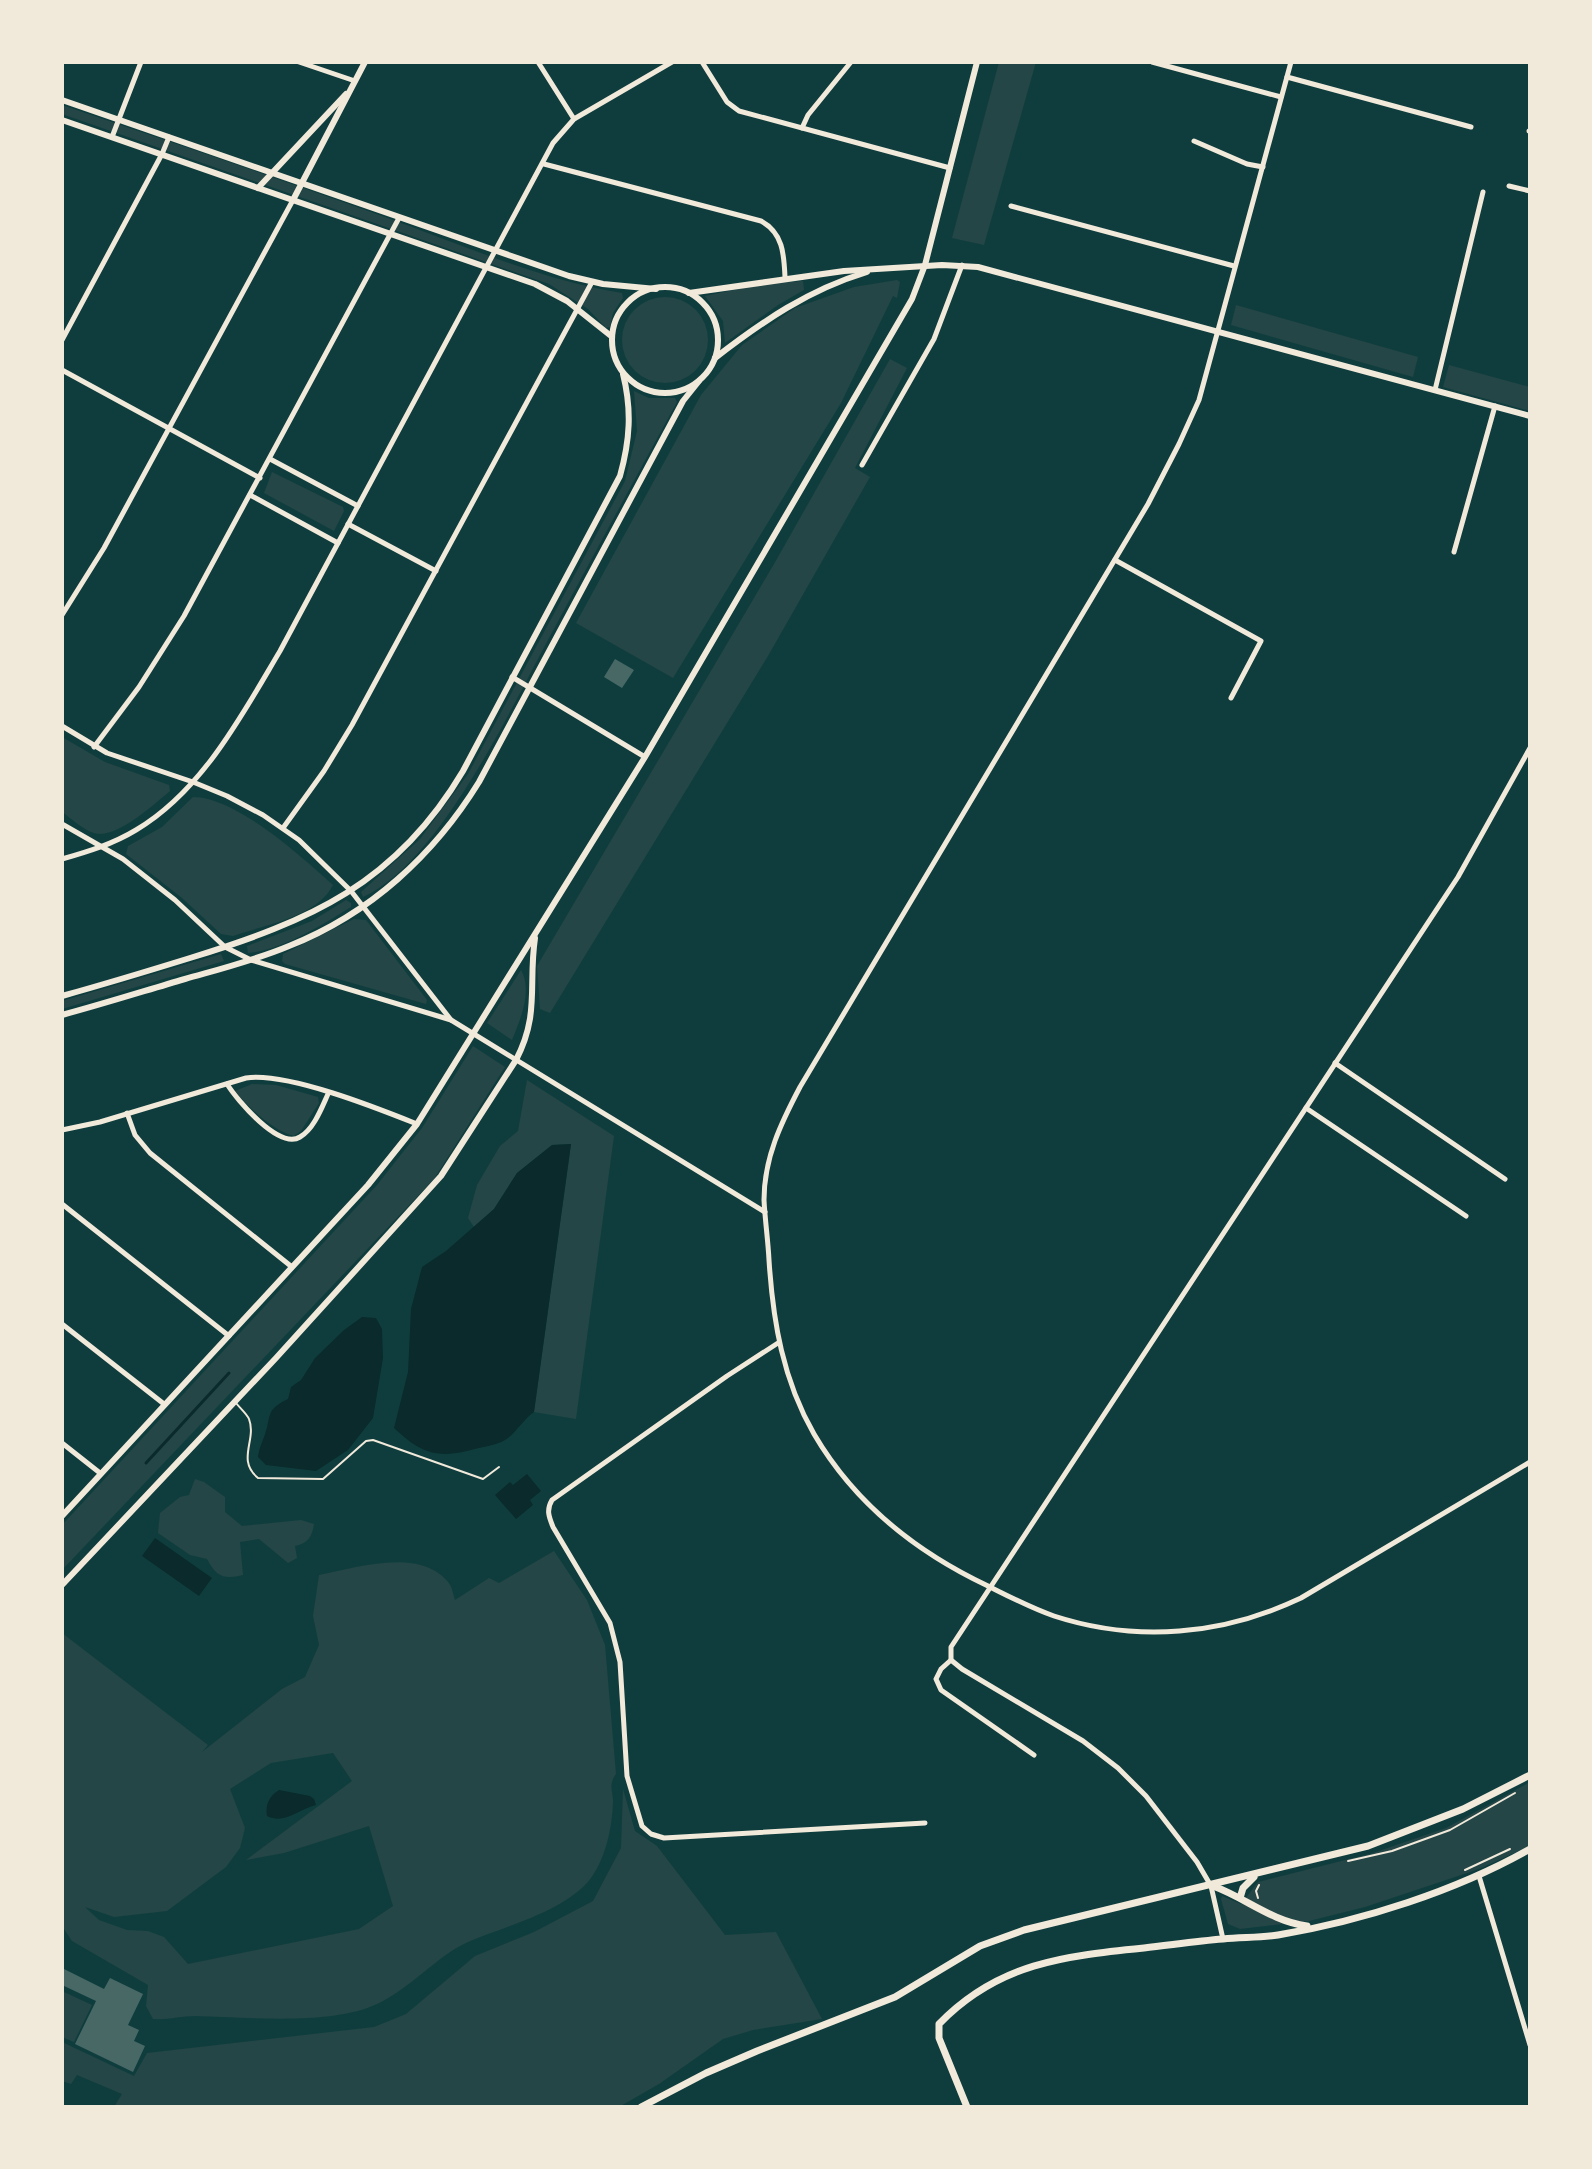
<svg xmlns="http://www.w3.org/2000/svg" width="1592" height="2169" viewBox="0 0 1592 2169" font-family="'Fira Sans Condensed',sans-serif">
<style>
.green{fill:#244646;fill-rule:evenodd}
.water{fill:#0a2a2b}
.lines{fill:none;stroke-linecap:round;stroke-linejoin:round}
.stream{stroke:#0a2a2b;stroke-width:3}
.building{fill:#486865}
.path{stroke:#f1e9da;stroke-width:2}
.service{stroke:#f1e9da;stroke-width:2}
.minor{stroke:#f1e9da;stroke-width:5}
.tertiary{stroke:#f1e9da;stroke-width:6}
.secondary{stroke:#f1e9da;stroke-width:7}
</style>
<rect width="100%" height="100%" fill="#0f3d3e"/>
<g class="green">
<polygon points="999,62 1036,62 984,245 952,238"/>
<path d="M62,105c108,37 216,73 323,112 77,28 156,63 237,76l1,5 -10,15 -3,14 -4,1 -18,-19 -39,-25 -487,-170z"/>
<polygon points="897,280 900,282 897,298 893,296 841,403 673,678 576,623 701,395 742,345 795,308 854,287"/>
<polygon points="803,281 804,290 778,305 725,343 723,321 705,296 761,284"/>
<circle cx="665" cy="340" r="43"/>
<polygon points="1236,305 1418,357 1413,377 1231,325"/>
<polygon points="890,359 907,368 855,468 870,477 768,656 550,1013 540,1009 537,966 774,564"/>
<polygon points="1449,365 1530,387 1530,411 1443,387"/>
<path d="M634,391l15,7h26l2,4c-41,75 -82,150 -122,225 -42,76 -113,234 -192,270l-2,-5 59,-53 48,-65 157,-293 12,-50z"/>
<polygon points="272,472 343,507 344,511 334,531 264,493"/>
<path d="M62,737l43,25 64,23 1,6c-16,13 -54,49 -76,42 -11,-3 -23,-15 -32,-21z"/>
<path d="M193,797c43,0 109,60 140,88 -16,32 -69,40 -100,51l-12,-2 -39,-36 -56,-44 2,-8 34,-19z"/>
<path d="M346,900l5,3v4c-27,17 -71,44 -103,46l-1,-7 65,-25z"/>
<polygon points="354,919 366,920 427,1000 426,1004 285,964 282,961 283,954"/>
<polygon points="221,954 224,961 62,1009 62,1001"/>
<path d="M521,970c12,21 -1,50 -9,70l-25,-17z"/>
<polygon points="473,1046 505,1067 434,1179 62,1570 62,1525 377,1185 422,1128"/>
<polygon points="527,1080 614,1136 576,1419 534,1412 571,1144 552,1145 517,1173 494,1209 474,1227 468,1218 477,1185 500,1146 518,1131"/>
<path d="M252,1084l24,1 42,12 1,6 -18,28 -7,5c-21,-5 -46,-29 -59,-45z"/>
<path d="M195,1479l9,3 21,15v15l17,14 59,-6 13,4c-2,13 -6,19 -19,22l2,12 -9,5 -29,-24 -19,3 3,33c-20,5 -27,1 -36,-16l-17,-4 -32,-22 2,-20 20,-16 9,-2z"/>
<path d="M554,1551l33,49 18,45 11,129c-8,11 -3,17 -3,28 -1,26 -7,55 -22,76 -25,33 -85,48 -123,64 -30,13 -58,47 -91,62 -46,22 -131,13 -182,12 -14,0 -27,4 -42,3l-7,-13 2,-21 -76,-44 -10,-15v-293l146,112 -6,7 80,-63 23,-12 14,-32 -6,-29 6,-41c37,-7 100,-28 129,7 4,4 5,12 7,18l34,-22 10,5zM333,1753l19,28 -106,79 38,-7 85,-27 24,80 -34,23 -171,35 -24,-27 -16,-6 -21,-1 -28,-10 -14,-13 29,10 53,-6 59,-44 14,-19 5,-20 -15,-39 41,-26z"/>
<polygon points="1530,1782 1530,1846 1479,1869 1365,1907 1309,1921 1240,1929 1228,1924 1221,1899 1222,1896 1241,1904 1258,1882 1373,1853 1446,1828"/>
<polygon points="623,1789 635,1831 657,1846 725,1935 776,1932 822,2019 753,2030 723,2039 659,2084 619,2107 114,2107 122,2094 77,2075 71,2084 62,2081 62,2042 134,2076 147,2053 374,2027 406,2014 475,1956 534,1932 593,1901 621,1848"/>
<polygon points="62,1991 92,2005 74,2042 62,2037"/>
</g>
<g class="water">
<path d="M571,1144l-37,268c-11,8 -16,18 -26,26 -7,6 -20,8 -29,10 -40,11 -55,8 -85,-20l14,-56 3,-63 11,-42 24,-16 48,-42 23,-36 35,-28z"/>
<path d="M362,1317l14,1 6,11 1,29 -10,60 -25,32 -32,21 -50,-6 -8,-8c1,-8 3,-12 6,-20 8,-20 0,-27 24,-38l3,-12 10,-7 14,-22 29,-28z"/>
<polygon points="527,1474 541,1491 530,1500 533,1505 516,1519 495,1495 510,1482 513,1485"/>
<polygon points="155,1538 212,1578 199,1596 142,1556"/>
<path d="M279,1790l31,6 4,3 2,6c-17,4 -32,20 -49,11 -2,-11 2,-20 12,-26z"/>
</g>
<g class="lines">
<polyline class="stream" points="146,1463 229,1373"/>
</g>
<g class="building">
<polygon points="615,659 634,670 622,688 604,677"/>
<polygon points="62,1968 104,1989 110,1978 143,1994 128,2025 139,2030 134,2041 145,2046 133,2072 75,2044 96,2001 62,1985"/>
</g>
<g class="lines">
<g class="path">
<polyline points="1348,1861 1392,1851 1450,1830 1515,1793"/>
<polyline points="1465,1870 1510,1849"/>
<polyline points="1258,1898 1256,1891 1259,1885"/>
</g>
<path class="service" d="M236,1403c4,5 11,11 13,16 8,21 -13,41 9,59l65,1 43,-38 7,-1 110,39 16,-12"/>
<g class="minor">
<polyline points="299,62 355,81"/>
<polyline points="538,62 574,119"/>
<polyline points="702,62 727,102 739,111 950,168"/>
<polyline points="1152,62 1281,97"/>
<path d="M1291,62l-92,338 -20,44 -31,60 -348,583c-19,36 -36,71 -36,113 1,20 4,40 5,60 4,62 14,120 45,174 41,70 102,118 174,152 22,11 43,22 66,30 83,27 169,19 247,-18l229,-136"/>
<polyline points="1287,77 1471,127"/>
<polyline points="802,128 808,115 851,62"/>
<polyline points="1529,131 1530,131"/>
<polyline points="112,137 141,62"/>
<polyline points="1194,141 1247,164 1263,167"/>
<path d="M544,164l217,57c22,12 23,33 24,56"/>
<polyline points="1509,186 1530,191"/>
<polyline points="1011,206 1234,266"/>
<polyline points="62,340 162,154 169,137"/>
<polyline points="62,370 260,478"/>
<polyline points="1435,390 1483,192"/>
<polyline points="270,459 358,506"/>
<polyline points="862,465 934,339 962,265"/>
<polyline points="250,495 338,543"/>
<polyline points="348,524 436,571"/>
<polyline points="1454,552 1495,406"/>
<polyline points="1115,560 1261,641 1231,698"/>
<polyline points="62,615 104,548 293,200"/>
<polyline points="512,677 645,757"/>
<polyline points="62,726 107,753 193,782 227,796 263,815 299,840 351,891 451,1020"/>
<polyline points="94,747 139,687 184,616 399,218"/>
<polyline points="62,824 123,859 175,900 225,947 251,960 451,1020 765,1212"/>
<polyline points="283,828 324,771 352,725 592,282"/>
<path d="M62,859c25,-7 51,-15 74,-29 66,-39 106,-115 144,-179l273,-508 21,-24 98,-57"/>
<polyline points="1335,1063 1505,1179"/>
<path d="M227,1084c10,16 52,66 73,53 14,-8 22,-30 28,-43"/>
<polyline points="1306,1108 1466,1216"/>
<polyline points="127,1113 135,1135 150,1153 292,1267"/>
<path d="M62,1130l38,-8 146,-44c41,-6 131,30 171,46"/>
<polyline points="62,1204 229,1336"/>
<polyline points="62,1324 164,1404"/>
<path d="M778,1343l-51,33 -175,124c-6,10 -3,17 1,27l57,96 10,39 7,114 15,50 9,8 13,4 261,-15"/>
<polyline points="62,1443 100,1473"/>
<polyline points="951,1660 941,1669 936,1679 941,1690 1034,1755"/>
<polyline points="1479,1876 1530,2045"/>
<polyline points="1223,1939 1211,1886 1197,1862 1146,1796 1118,1768 1083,1741 962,1669 951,1660 951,1647 1458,877 1530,748"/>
</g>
<g class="tertiary">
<polyline points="62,100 569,276 603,284 656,289"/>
<polyline points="62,120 535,284 567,301 611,336"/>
<polyline points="258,188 346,94"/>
<polyline points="293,200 365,62"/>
<circle cx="665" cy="340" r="53"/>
<polyline points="689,293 844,271 942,265 978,267 1530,416"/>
<path d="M715,358c48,-37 93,-68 152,-86"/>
<path d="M62,996c43,-12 86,-25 128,-38 120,-37 206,-74 273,-187l157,-295c10,-36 12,-66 3,-102"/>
<path d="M62,1015c41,-11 82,-24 123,-36 35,-10 71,-19 104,-33 81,-32 145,-91 190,-164l204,-381 16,-20"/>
<polyline points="62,1516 368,1185 417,1124 645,757 912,299 925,265 977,62"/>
<path d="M62,1585l214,-227 165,-182 75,-116c24,-46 12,-75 19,-122"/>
</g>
<g class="secondary">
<path d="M1213,1886c33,12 58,35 94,40"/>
<polyline points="1240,1898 1243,1888 1254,1877"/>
<polyline points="641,2107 706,2073 757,2051 895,1997 980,1946 1024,1930 1368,1846 1463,1809 1530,1775"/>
<path d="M967,2107l-28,-69v-14c59,-61 125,-68 205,-76 27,-3 53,-7 79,-9 18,-2 37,-1 55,-4 84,-14 178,-44 252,-86"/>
</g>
</g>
<rect width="1592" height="2169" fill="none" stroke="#f1e9da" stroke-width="128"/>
</svg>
